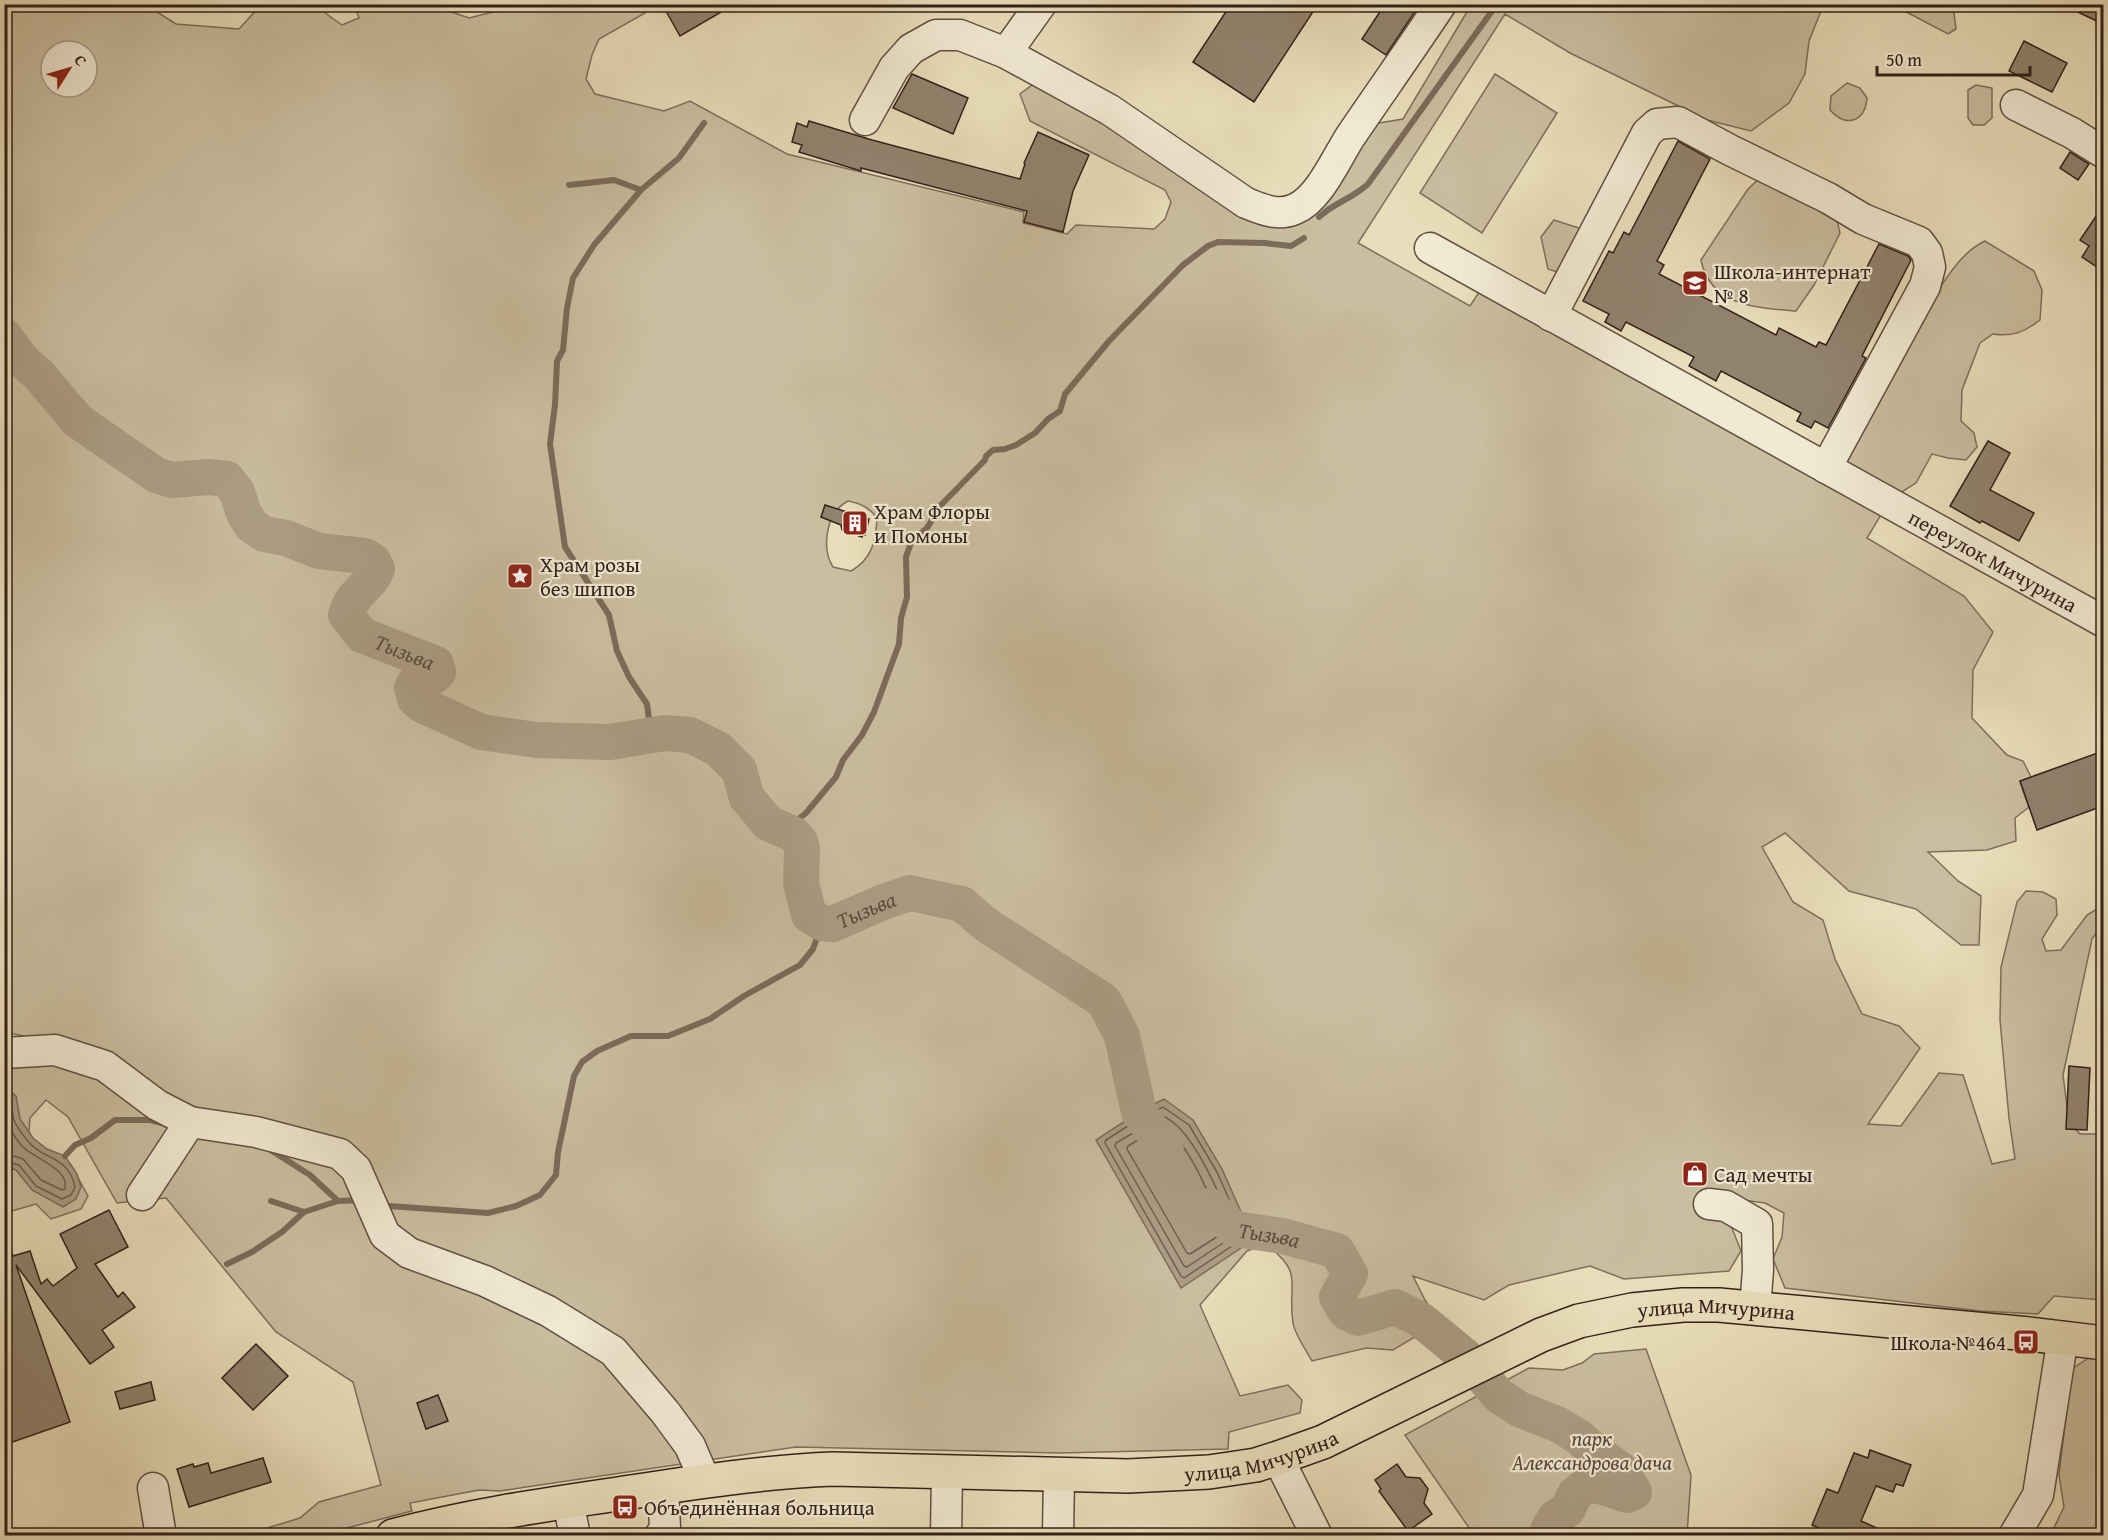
<svg xmlns="http://www.w3.org/2000/svg" width="2108" height="1540" viewBox="0 0 2108 1540" font-family="'Gentium Book Plus',serif">
<style>
.green{fill:#cabea0;stroke:#7e6f5d;stroke-width:1.5;fill-rule:evenodd}
.water{fill:#ab9d84;stroke:#7b6b5a;stroke-width:1.5}
.lines{fill:none;stroke-linecap:round;stroke-linejoin:round}
.shore{stroke:#6e5e4f;stroke-width:1.5}
.stream{stroke:#7b6b5a;stroke-width:6}
.river{stroke:#ab9d84;stroke-width:36}
.building{fill:#91836e;stroke:#32201a;stroke-width:1.5}
.minor-casing{stroke:#605042;stroke-width:33}
.major-casing{stroke:#32201a;stroke-width:36}
.minor{stroke:#f1ead3;stroke-width:30}
.major{stroke:#e9debb;stroke-width:33}
.labels{text-anchor:middle;dominant-baseline:central;stroke-width:4.5;stroke-linejoin:round;paint-order:stroke}
.poi-label{font-size:21px;fill:#32201a;stroke:#f1ead3;text-anchor:start}
.street-label{font-size:21px;fill:#32201a;stroke:#f1ead3}
.park-label{font-size:21px;font-style:italic;fill:#58483c;stroke:#f1ead3}
.water-label{font-size:22px;font-style:italic;fill:#5c4c3f;stroke:#f1ead3}
</style>
<rect width="100%" height="100%" fill="#e9debb"/>
<filter id="stains"><feTurbulence type="fractalNoise" baseFrequency=".00333" numOctaves="4"/><feColorMatrix values="0 0 0 0 .2 0 0 0 0 .09 0 0 0 0 .02 0 0 0 .5 -.17"/></filter>
<radialGradient id="worn" r=".72"><stop offset=".6" stop-color="#630" stop-opacity="0"/><stop offset="1" stop-color="#630" stop-opacity=".3"/></radialGradient>
<g class="green">
<path d="M5,5h141l30,19 63,5 22,-24h53l28,20 17,-7 -5,-13h77l38,13 36,-9v-4h135l5,8 -46,26 -7,16 -6,24 9,15 69,17 26,-10 97,53 237,58 -1,11 44,11 9,-9 78,4 11,-10 6,-17 -6,-12 -135,-69 -10,-27 12,-9h7l256,136 60,-79 24,-19 24,-4 68,-114h350l2,1 -14,35 -4,33 -16,29 -38,28 -44,-11 -137,-67 -65,-39 -147,229 112,63 13,-20 348,187 100,-172c14,-21 30,-49 54,-60l49,30 8,19 -2,30c-15,12 -28,17 -47,14l-13,9 -18,47 -1,31 13,12 3,14 -11,13 -18,-2 -16,-4 -16,29 -16,10 -18,20 -15,25 97,58 29,36 -20,38 -1,48 35,37 16,6 8,16 -11,5 9,25 -14,11 1,23 -29,9 -59,2 30,29 23,15 -2,49h-18l-45,-36 -67,-18 -64,-58 -23,14 31,55 30,18 12,39 27,55 37,12 21,22 -52,76 33,2 38,-53 24,2 29,89 23,-5 -6,-41 -9,-98 1,-53 16,-65 9,-11 17,1 13,7 1,16 -15,24 4,12 15,-1 26,-35 10,-6c11,15 4,17 -5,30l-29,136 6,47 11,12h23v66l-6,22 6,10v68l-49,-4 -16,18 -58,-3 -195,-23 -12,-29 9,-22 2,-24 -19,-10 -29,-4 -6,24 11,28 -12,20 -105,8 -34,-13 -81,19 -25,15 -71,-24 12,24 15,22 -47,28 -27,-2 -54,13c-6,-11 -17,-26 -19,-38 -6,-42 12,-49 -27,-79l-19,7 -47,54 40,91 48,-11 14,15 -2,13 -71,19 -1,17 -169,4 -263,-6 -296,44 -21,-1 -69,13 2,8 -92,24 -79,1 59,-18 19,-16 62,-17 -28,-103 -77,-50 -110,-134 -49,5 -49,-86 -22,-17 -16,18 -2,26 43,21 17,31 -7,13 -30,10 -15,-15 -31,9v-137l38,-36 -39,-8zM51,51h36v36h-36zM848,501c12,2 22,7 29,17 -1,23 -5,41 -26,53l-18,-4c-12,-19 -7,-55 15,-66z"/>
<polygon points="1893,5 1953,5 1956,29 1948,34"/>
<polygon points="1495,74 1557,113 1482,233 1420,193"/>
<path d="M1847,83l13,5 7,10c-2,24 -21,30 -37,12l1,-14z"/>
<polygon points="1976,85 1992,88 1992,118 1984,125 1973,125 1968,118 1968,90"/>
<path d="M1764,174l72,42 4,17 -26,52 -18,26c-39,-3 -86,-5 -95,-51l47,-71z"/>
<polygon points="1554,220 1585,230 1566,275 1548,269 1541,237"/>
<polygon points="1646,1349 1691,1475 1687,1535 1474,1535 1405,1435 1529,1368 1563,1370 1582,1363 1594,1354"/>
<polygon points="2090,1357 2103,1360 2103,1535 2050,1536 2064,1507 2059,1475 2066,1416 2061,1390 2072,1369"/>
</g>
<g class="water">
<polygon points="5,1089 7,1089 16,1096 20,1119 33,1138 47,1149 65,1156 77,1174 81,1187 76,1199 63,1207 32,1190 16,1170 5,1166"/>
<polygon points="1164,1099 1193,1120 1222,1169 1250,1232 1244,1246 1181,1288 1096,1140 1139,1112"/>
</g>
<g class="lines">
<g class="shore">
<path d="M4,1095c9,7 7,15 10,25 2,6 8,14 13,20 16,21 42,15 48,47l-4,8 -9,4 -26,-13 -17,-21 -15,-4"/>
<polygon points="1163,1107 1189,1125 1217,1172 1243,1231 1238,1242 1184,1278 1181,1276 1105,1143 1106,1140 1142,1117"/>
<path d="M4,1109c3,14 9,28 19,38 12,12 47,22 42,42l-3,1 -21,-10 -18,-21 -19,-6"/>
<path d="M1162,1116c31,10 60,85 73,115l-3,6 -45,30 -3,-1 -69,-120 1,-3z"/>
<path d="M1162,1126c28,16 49,74 62,104l-1,3 -33,21 -3,-1 -60,-104 1,-3z"/>
</g>
<g class="stream">
<polyline points="569,185 614,180 641,190"/>
<path d="M1319,217c16,-15 33,-18 49,-33l129,-180"/>
<polyline points="651,735 647,704 629,677 617,651 609,615 565,547 550,444 555,405 557,361 563,350 567,308 573,278 594,245 641,190 679,158 704,123"/>
<polyline points="779,828 795,822 806,813 836,777 843,760 862,735 874,712 899,644 901,618 907,597 906,557 912,540 927,528 941,505 985,460 986,456 993,450 1005,449 1016,445 1035,433 1048,419 1060,411 1065,394 1109,341 1183,265 1208,246 1218,242 1264,243 1291,246 1304,238"/>
<polyline points="269,1149 310,1175 338,1201"/>
<polyline points="65,1156 75,1145 91,1138 115,1120 150,1120 162,1123"/>
<polyline points="271,1201 304,1212"/>
<polyline points="389,1206 488,1213 516,1206 540,1195 556,1175 558,1152 574,1076 582,1062 597,1051 631,1036 668,1036 710,1019 744,996 800,965 813,949 822,923"/>
<polyline points="227,1264 252,1252 282,1232 304,1212 338,1201 361,1200"/>
</g>
<g class="river">
<path id="s1" d="M4,336l19,25 16,14 39,46 78,54 16,5 36,-3 19,2 10,13 6,19 8,14 13,9 22,4 33,13 46,5 8,5 4,8c-5,16 -25,23 -31,46l16,20 74,29 2,8 -5,5 -18,5 -3,6 3,11 7,6 59,27 55,8 74,2 55,-9 25,2 28,14 21,21 8,28 21,25 25,11 7,7 2,9 -1,33 8,32 13,8 11,1 50,-22 27,-9 52,11 23,20 119,77 18,35 17,76 27,39"/>
<path id="s2" d="M1210,1206l24,23 49,7 54,15 13,23 -13,23 9,15 12,6 37,-11 26,13 45,37 32,38 21,14 40,16 21,13 14,13 26,18 14,23 -7,3 -24,-8 -15,-3 -13,10 -7,15 -13,9 -7,12 -1,6"/>
</g>
</g>
<g class="building">
<polygon points="662,4 735,4 680,36"/>
<polygon points="1231,4 1318,4 1254,102 1193,62"/>
<polygon points="1385,4 1420,4 1386,55 1362,39"/>
<polygon points="2061,4 2103,4 2103,24"/>
<polygon points="2024,41 2067,63 2052,92 2009,71"/>
<polygon points="912,74 968,98 953,134 893,108"/>
<polygon points="809,121 872,140 1020,179 1025,164 1024,163 1038,132 1089,155 1073,191 1063,232 1024,222 1027,211 861,168 861,171 799,152 802,145 792,142 797,123 807,127"/>
<polygon points="1678,141 1710,159 1657,261 1664,265 1659,274 1776,335 1779,328 1816,347 1819,342 1826,345 1879,244 1908,256 1911,260 1862,356 1866,358 1828,428 1815,421 1811,428 1797,421 1801,413 1721,371 1716,381 1689,366 1694,357 1626,322 1621,331 1605,322 1609,314 1583,301 1609,251 1613,253 1624,232 1629,235"/>
<polygon points="2070,152 2089,164 2078,180 2060,168"/>
<polygon points="2103,206 2103,271 2082,257 2089,246 2080,240"/>
<polygon points="1988,441 2010,453 1990,490 2034,513 2019,541 1982,521 1980,523 1950,506"/>
<polygon points="825,505 869,519 865,535 863,534 862,537 842,530 841,525 821,517"/>
<polygon points="2103,751 2103,806 2037,830 2020,781"/>
<polygon points="2069,1066 2090,1068 2087,1130 2066,1129"/>
<polygon points="109,1210 128,1247 95,1264 118,1297 123,1292 135,1307 102,1330 114,1347 90,1364 16,1265 70,1422 4,1445 4,1239 7,1238 13,1256 30,1251 41,1284 47,1279 53,1286 77,1268 60,1234"/>
<polygon points="256,1344 288,1376 253,1410 222,1378"/>
<polygon points="151,1382 155,1400 120,1409 115,1392"/>
<polygon points="438,1395 448,1421 426,1429 417,1403"/>
<polygon points="1870,1450 1911,1465 1903,1486 1896,1484 1893,1492 1876,1486 1861,1521 1895,1536 1836,1536 1812,1525 1827,1489 1838,1493 1854,1453 1868,1458"/>
<polygon points="263,1458 271,1482 189,1507 177,1469 193,1464 194,1467 208,1463 211,1473"/>
<polygon points="1397,1464 1406,1477 1420,1478 1428,1489 1424,1503 1432,1514 1408,1531 1379,1491 1381,1489 1375,1480"/>
</g>
<g class="lines">
<defs>
<g id="minor">
<polyline points="1006,53 1041,4"/>
<polyline points="2016,105 2072,133 2104,153"/>
<path d="M865,120l29,-52 17,-19 25,-14h24l46,18 104,57 136,93c16,6 32,14 49,6 24,-10 41,-50 55,-72 30,-44 61,-88 91,-133"/>
<path id="s3" d="M1430,248l674,374"/>
<polyline points="1551,316 1647,133 1657,124 1678,122 1730,150 1828,198 1863,219 1919,242 1927,253 1930,267 1925,286 1826,468"/>
<polyline points="4,1053 55,1050 105,1066 157,1105 190,1122 256,1132 340,1154 356,1169 385,1235 409,1253 485,1281 548,1311 613,1351 665,1412 690,1446 705,1481"/>
<polyline points="142,1195 190,1122"/>
<polyline points="1709,1204 1726,1206 1757,1224 1758,1270 1755,1309"/>
<polyline points="1278,1458 1317,1536"/>
<polyline points="153,1488 161,1536"/>
<polyline points="568,1501 575,1536"/>
<polyline points="660,1536 665,1528 663,1487"/>
<polyline points="946,1536 947,1472"/>
<polyline points="1058,1536 1059,1475"/>
<polyline points="2014,1536 2038,1495 2063,1337"/>
</g>
<g id="major">
<path id="s4" d="M393,1536c74,-20 150,-31 225,-42 72,-11 142,-22 215,-25l295,7 81,-4 47,-7 22,-7 45,-16 218,-107 38,-14 53,-11 51,-5h36l310,29 75,9"/>
</g>
</defs>
<use href="#minor" class="minor-casing"/>
<use href="#major" class="major-casing"/>
<use href="#minor" class="minor"/>
<use href="#major" class="major"/>
</g>
<defs>
<symbol id="school-square" viewBox="-11 -11 22 22"><rect x="-9" y="-9" width="18" height="18" rx="4" fill="#8f2418" stroke="#f1ead3"/><path d="M0-5L7-2L0 1L-7-2ZM-4 1L0 2.5L4 1V4Q0 6-4 4Z" fill="#fff"/></symbol>
<symbol id="building-square" viewBox="-11 -11 22 22"><rect x="-9" y="-9" width="18" height="18" rx="4" fill="#8f2418" stroke="#f1ead3"/><path d="M-4-6H4V6H1V3H-1V6H-4ZM-2.5-4.3h1.7v1.8h-1.7ZM.8-4.3h1.7v1.8H.8ZM-2.5-1h1.7V.8h-1.7ZM.8-1h1.7V.8H.8Z" fill="#fff"/></symbol>
<symbol id="sight-square" viewBox="-11 -11 22 22"><rect x="-9" y="-9" width="18" height="18" rx="4" fill="#8f2418" stroke="#f1ead3"/><path d="M0-6L1.8-2.2L6-1.7L2.9 1.2L3.7 5.4L0 3.3L-3.7 5.4L-2.9 1.2L-6-1.7L-1.8-2.2Z" fill="#fff"/></symbol>
<symbol id="shop-square" viewBox="-11 -11 22 22"><rect x="-9" y="-9" width="18" height="18" rx="4" fill="#8f2418" stroke="#f1ead3"/><path d="M-5-2.5h2.3a2.7 3.5 0 0 1 5.4 0H5L5.5 6h-11ZM-1.5-2.5h3a1.5 2.3 0 0 0-3 0Z" fill="#fff"/></symbol>
<symbol id="bus-square" viewBox="-11 -11 22 22"><rect x="-9" y="-9" width="18" height="18" rx="4" fill="#8f2418" stroke="#f1ead3"/><path d="M-5-6H5V4H4V6H2V4H-2V6H-4V4H-5ZM-3.5-4V0h7V-4ZM-3.5 1.2v1.5H-2V1.2ZM2 1.2v1.5H3.5V1.2Z" fill="#fff"/></symbol>
</defs>
<g fill-rule="evenodd">
<use href="#school-square" x="1680" y="268" width="30" height="30"/>
<use href="#building-square" x="840" y="508" width="30" height="30"/>
<use href="#sight-square" x="505" y="561" width="30" height="30"/>
<use href="#shop-square" x="1680" y="1159" width="30" height="30"/>
<use href="#bus-square" x="2011" y="1327" width="30" height="30"/>
<use href="#bus-square" x="610" y="1492" width="30" height="30"/>
</g>
<g class="labels">
<g class="poi-label">
<text x="1714" y="271">Школа-интернат<tspan x="1714" dy="24">№ 8</tspan></text>
<text x="874" y="511">Храм Флоры<tspan x="874" dy="24">и Помоны</tspan></text>
<text x="540" y="564">Храм розы<tspan x="540" dy="24">без шипов</tspan></text>
<text x="1714" y="1174">Сад мечты</text>
<text x="2006" y="1342" text-anchor="end">Школа №464</text>
<text x="644" y="1507">Объединённая больница</text>
</g>
<g class="street-label">
<text stroke="none"><textPath href="#s3" startOffset="644">переулок Мичурина</textPath></text>
<text stroke="none"><textPath href="#s4" startOffset="1362">улица Мичурина</textPath></text>
<text stroke="none"><textPath href="#s4" startOffset="876">улица Мичурина</textPath></text>
</g>
<g class="park-label">
<text x="1592" y="1438">парк<tspan x="1592" dy="24">Александрова дача</tspan></text>
</g>
<g class="water-label">
<text stroke="none"><textPath href="#s1" startOffset="598">Тызьва</textPath></text>
<text stroke="none"><textPath href="#s1" startOffset="1266">Тызьва</textPath></text>
<text stroke="none"><textPath href="#s2" startOffset="69">Тызьва</textPath></text>
</g>
</g>
<rect width="2108" height="1540" fill="none" stroke="#e9debb" stroke-width="24"/>
<rect x="6" y="6" width="2096" height="1528" fill="none" stroke="#32201a" stroke-width="3"/>
<rect x="12" y="12" width="2084" height="1516" fill="none" stroke="#32201a" stroke-width="1.5"/>
<g transform="translate(69 69) rotate(53)"><circle r="28" fill="#f1ead3" stroke="#a59989" stroke-width="1.5"/>
<path d="M0-4.5L10 22L0 15L-10 22Z" fill="#8f2418"/>
<text y="-9" font-size="16" font-weight="bold" text-anchor="middle" fill="#32201a">С</text>
</g>
<path d="M1877 66v9h153v-9" fill="none" stroke="#32201a" stroke-width="3"/>
<text x="1886" y="66" font-size="18" fill="#32201a" stroke="#f1ead3" stroke-width="4.5" paint-order="stroke">50 m</text>
<rect width="100%" height="100%" filter="url(#stains)"/>
<rect width="100%" height="100%" fill="url(#worn)"/>
</svg>
